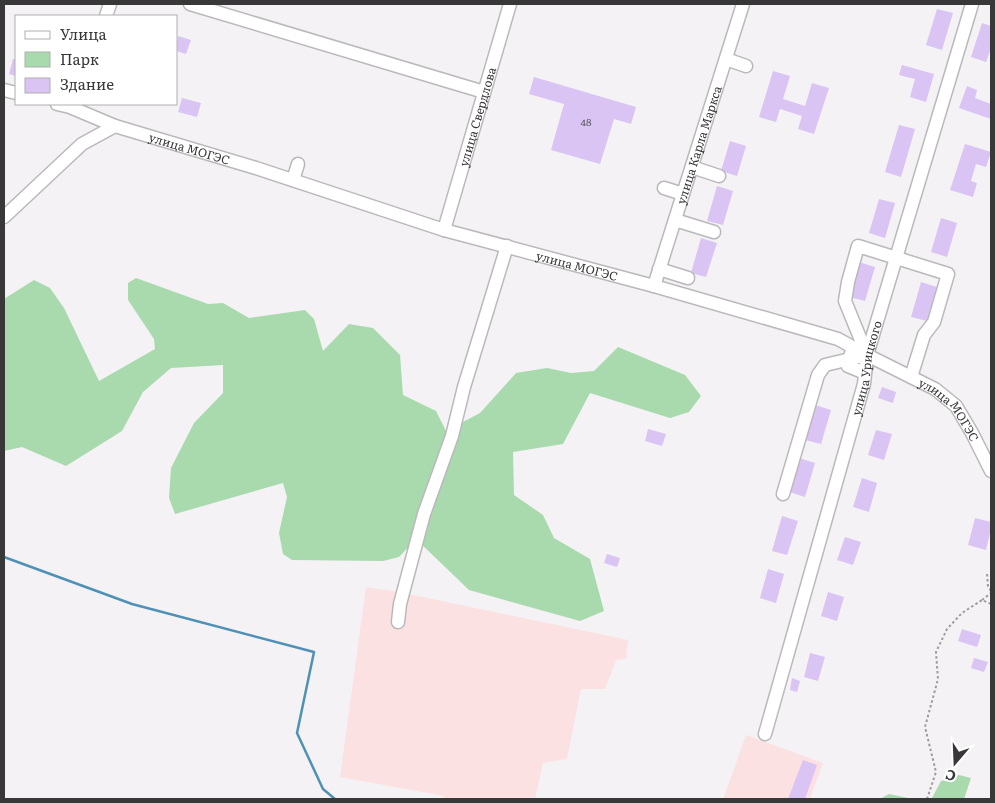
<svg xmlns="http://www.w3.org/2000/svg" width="995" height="803" viewBox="0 0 995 803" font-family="Literata,serif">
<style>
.industrial{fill:#fce1e3}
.green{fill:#a8daae}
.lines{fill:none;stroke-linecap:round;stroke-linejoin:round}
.stream{stroke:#4f91b6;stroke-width:2.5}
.building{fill:#dac4f4}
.minor-casing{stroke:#bab8bb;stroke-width:15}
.path{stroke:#9d9b9d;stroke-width:2;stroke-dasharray:2.5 2.5;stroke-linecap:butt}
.minor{stroke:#fff;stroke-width:12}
.labels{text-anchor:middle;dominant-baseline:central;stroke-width:4;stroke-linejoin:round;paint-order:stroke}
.number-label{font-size:10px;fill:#615b68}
.street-label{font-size:12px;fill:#393839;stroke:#fff}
</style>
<rect width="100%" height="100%" fill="#f4f2f5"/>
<g class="industrial">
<polygon points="366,587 399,592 628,640 626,659 616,660 605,689 581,689 567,759 543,763 535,799 444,799 444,796 340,777"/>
<polygon points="746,735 823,763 810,799 723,799"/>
</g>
<g class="green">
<polygon points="136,278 208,304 223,303 249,318 305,310 314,319 323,351 349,324 373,328 400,355 403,395 436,411 446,431 480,413 516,373 547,368 571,373 594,371 618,347 685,375 701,396 689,412 670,418 590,393 563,444 513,452 514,495 543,515 554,538 590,559 604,611 580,621 469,590 416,539 399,557 383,561 292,560 283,554 279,533 287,497 283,483 175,514 169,498 171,468 194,423 223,393 223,365 171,368 143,392 122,431 66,466 22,447 4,451 4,299 34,280 50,288 64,308 99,381 155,349 154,339 128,300 128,283"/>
<polygon points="959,775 971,778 964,799 880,799 889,794 913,799 932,798 941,781"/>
</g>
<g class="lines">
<polyline class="stream" points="4,557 132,604 314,652 297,733 323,789 335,799"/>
</g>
<g class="building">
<polygon points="937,9 953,13 942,50 926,45"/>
<polygon points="982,23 991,26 991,48 986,62 971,57"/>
<polygon points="178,36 191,40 186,54 176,51"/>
<polygon points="13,59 16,59 16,76 9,74"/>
<polygon points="902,65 934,74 926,102 910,97 915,79 899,75"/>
<polygon points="773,71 790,76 783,99 805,106 812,83 829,88 814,134 798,129 802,116 780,109 776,122 759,117"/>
<polygon points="534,77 636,107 631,124 614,119 600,164 551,150 564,104 529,94"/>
<polygon points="967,86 977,90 975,98 991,104 991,119 959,108"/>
<polygon points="182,98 201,103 197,117 178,112"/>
<polygon points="899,125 915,129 901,177 885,172"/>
<polygon points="730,141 746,146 737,176 721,171"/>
<polygon points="965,144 991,152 986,167 976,164 971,181 977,183 973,197 950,190"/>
<polygon points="717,186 733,191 723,225 707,221"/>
<polygon points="879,199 895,203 885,238 869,233"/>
<polygon points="941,218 957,223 947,257 931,252"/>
<polygon points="701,238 717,243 706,277 691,273"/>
<polygon points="859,262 875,267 865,301 849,297"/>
<polygon points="921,282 937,287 927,321 911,317"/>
<polygon points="882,387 896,392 893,403 878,398"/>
<polygon points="815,405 831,410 821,444 805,440"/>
<polygon points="648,429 666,434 662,446 645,441"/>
<polygon points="876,430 892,434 884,460 868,455"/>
<polygon points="799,458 815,463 805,497 789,492"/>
<polygon points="862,478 877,483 869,512 853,507"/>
<polygon points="782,516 798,521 787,555 772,551"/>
<polygon points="975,518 991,522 991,529 986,550 968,545"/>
<polygon points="845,537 861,542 853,565 837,560"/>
<polygon points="607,554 620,558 617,567 604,563"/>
<polygon points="768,569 784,574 776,603 760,598"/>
<polygon points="828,592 844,597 837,621 821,616"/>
<polygon points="962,629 981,635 977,647 958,641"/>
<polygon points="810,653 825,657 818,681 804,677"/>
<polygon points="974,658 988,662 984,672 971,668"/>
<polygon points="792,678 800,681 797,692 790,690"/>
<polygon points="803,760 817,765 805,799 788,799"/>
</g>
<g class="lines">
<defs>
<g id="minor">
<polyline points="190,4 484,92"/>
<polyline points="106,16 110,4"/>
<polyline points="726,59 746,66"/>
<polyline points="4,90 16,93"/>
<path id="s1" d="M57,104l13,3 45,19 141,42 188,62 210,56 184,53 29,16 68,34 21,17 16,27 19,38"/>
<polyline points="692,167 719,176"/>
<polyline points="293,180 298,164"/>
<polyline points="664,188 683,194"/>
<polyline points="4,217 82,144 115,126"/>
<polyline points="675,220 714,232"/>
<path id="s2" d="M444,230l66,-226"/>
<polyline points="659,269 688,278"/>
<path id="s3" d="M654,286l89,-282"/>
<polyline points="851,353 848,366 865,373"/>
<polyline points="867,355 845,301 848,282 858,246 948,274 934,322 924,335 911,377"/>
<polyline points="783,494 818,375 825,365 867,355"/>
<polyline points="398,622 400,604 424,514 452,436 464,387 507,246"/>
<path id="s4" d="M765,734l99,-350 3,-29 105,-351"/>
</g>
</defs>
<use href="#minor" class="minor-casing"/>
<g class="path">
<polyline points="987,574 988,586 991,591"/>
<polyline points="982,600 991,593"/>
<polyline points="927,799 936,772 925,727 938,679 936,652 947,629 962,613 982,600 991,604"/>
</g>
<use href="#minor" class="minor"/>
</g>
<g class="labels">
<g class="number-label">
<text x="586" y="121">48</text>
</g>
<g class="street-label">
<text stroke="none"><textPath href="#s2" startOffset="118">улица Свердлова</textPath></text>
<text stroke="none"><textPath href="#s3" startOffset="148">улица Карла Маркса</textPath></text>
<text stroke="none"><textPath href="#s1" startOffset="140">улица МОГЭС</textPath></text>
<text stroke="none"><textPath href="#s1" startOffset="545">улица МОГЭС</textPath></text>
<text stroke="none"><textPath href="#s4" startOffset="380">улица Урицкого</textPath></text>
<text stroke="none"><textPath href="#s1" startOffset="950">улица МОГЭС</textPath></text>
</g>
</g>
<rect width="995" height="803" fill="none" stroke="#393839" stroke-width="10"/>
<rect x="15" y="15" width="162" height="90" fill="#ffffff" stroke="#b0afb0"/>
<rect x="25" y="31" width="25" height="8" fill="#ffffff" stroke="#b0afb0"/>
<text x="60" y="40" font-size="15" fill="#393839">Улица</text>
<rect x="25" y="52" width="25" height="15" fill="#a8daae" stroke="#b0afb0"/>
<text x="60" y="65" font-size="15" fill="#393839">Парк</text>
<rect x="25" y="78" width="25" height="15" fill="#dac4f4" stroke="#b0afb0"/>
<text x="60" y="90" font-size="15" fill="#393839">Здание</text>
<g transform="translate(955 763) rotate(199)" stroke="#ffffff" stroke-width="4" paint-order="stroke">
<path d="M0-4L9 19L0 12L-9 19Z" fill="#393839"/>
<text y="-8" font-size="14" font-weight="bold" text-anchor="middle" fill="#393839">С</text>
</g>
</svg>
